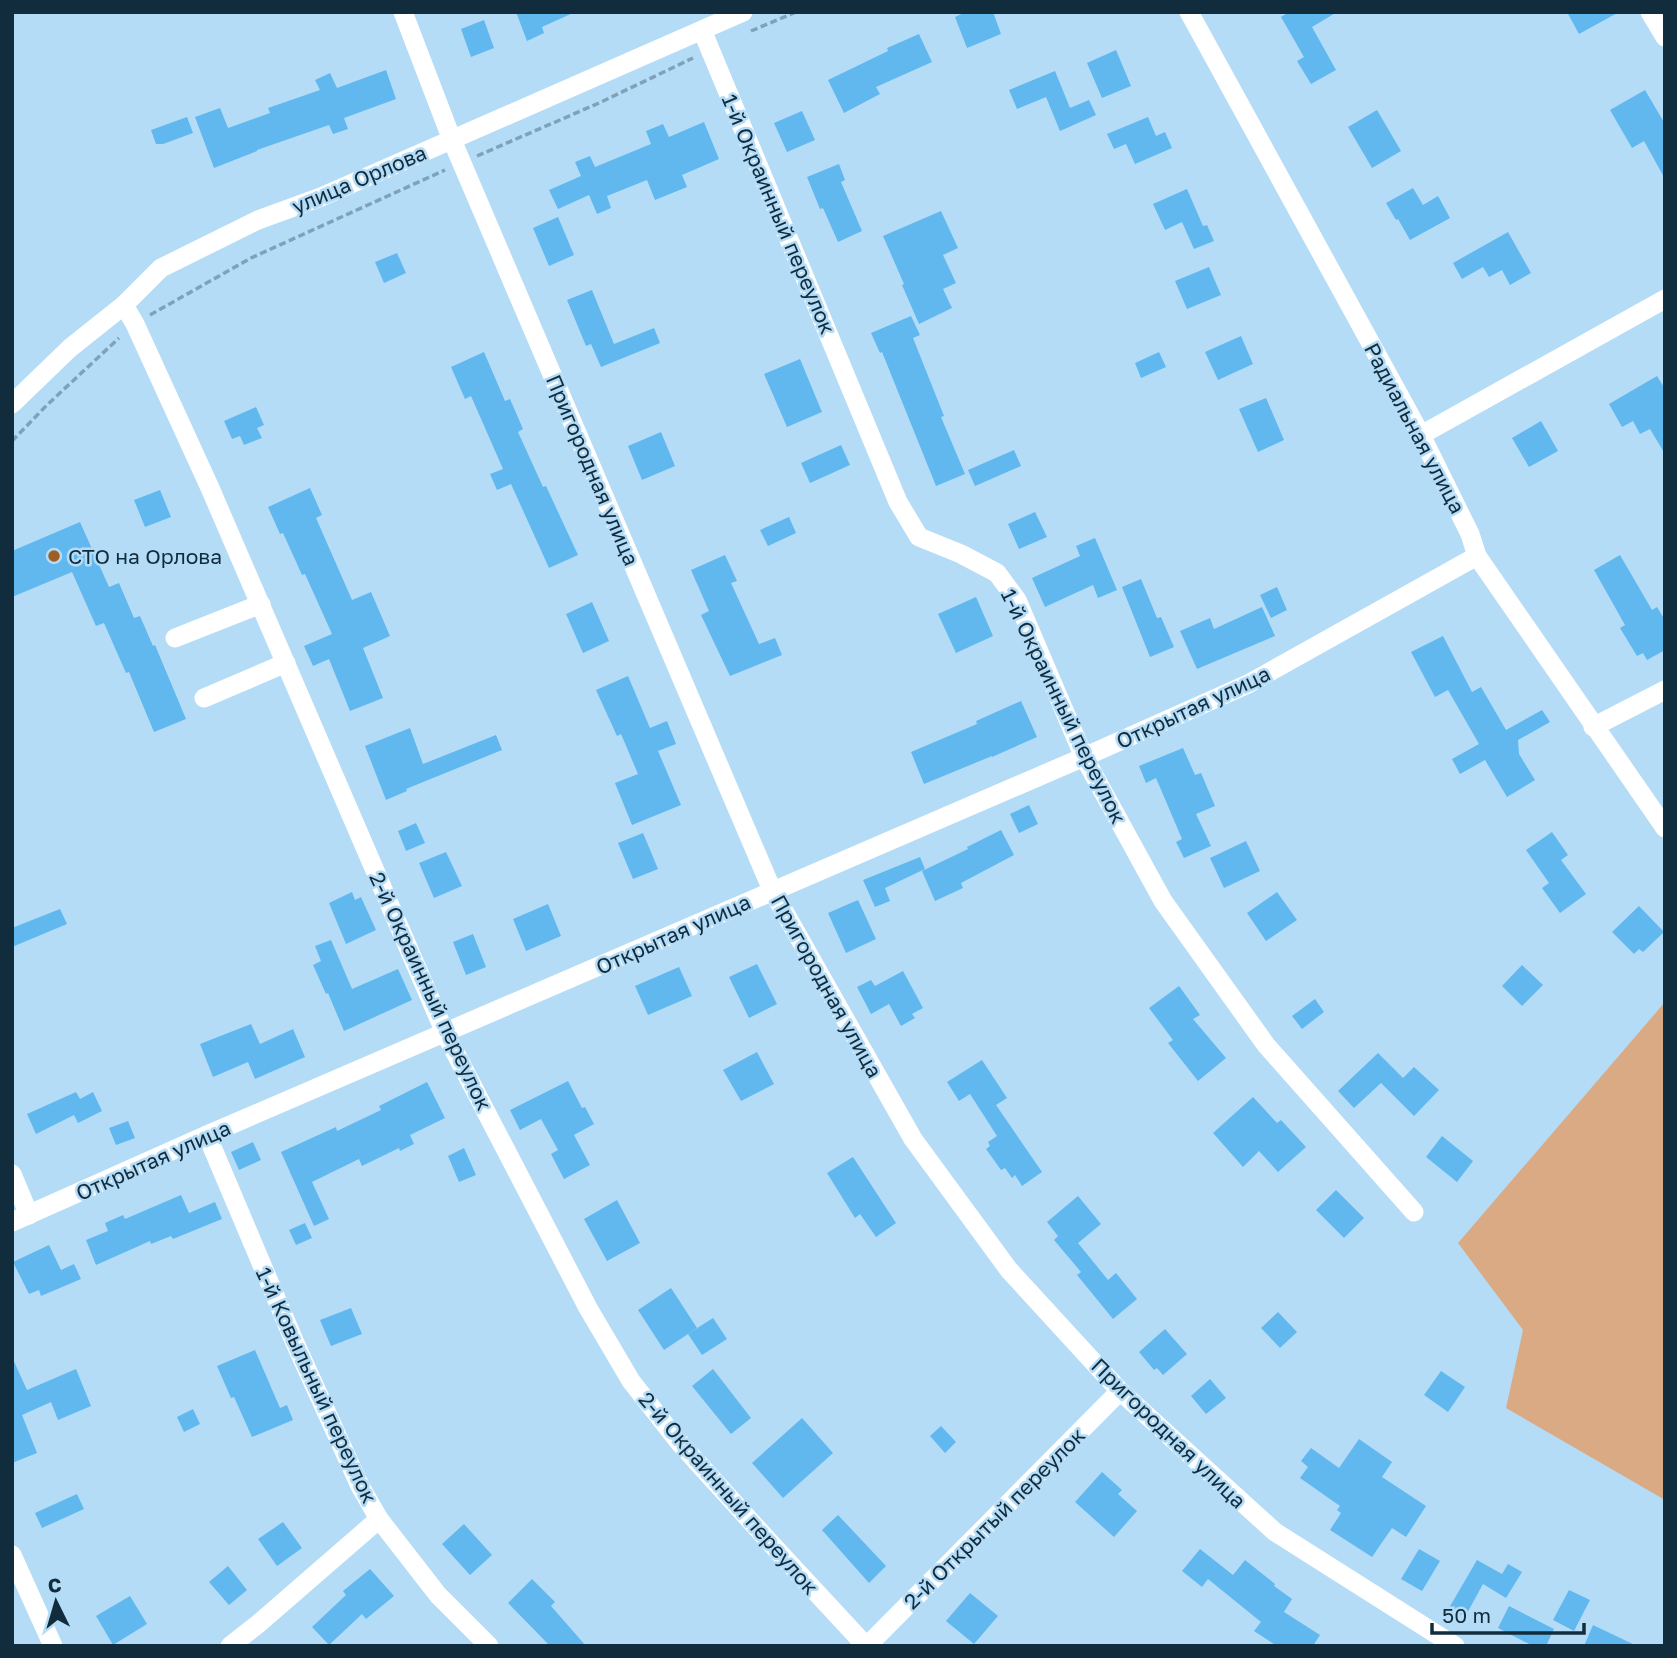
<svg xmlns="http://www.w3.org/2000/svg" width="1677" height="1658" viewBox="0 0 1677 1658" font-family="'Golos Text',sans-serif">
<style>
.green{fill:#daaa85}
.building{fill:#60b8ef}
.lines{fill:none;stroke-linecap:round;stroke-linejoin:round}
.path{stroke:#7fa2ba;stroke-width:3.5;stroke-dasharray:7 3.5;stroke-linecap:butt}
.minor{stroke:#fff;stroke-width:19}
.poi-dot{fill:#9e5f27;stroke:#b5dcf7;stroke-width:2.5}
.labels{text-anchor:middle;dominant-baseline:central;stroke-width:5;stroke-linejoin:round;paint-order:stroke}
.street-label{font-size:21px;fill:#112c3d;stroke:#b5dcf7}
.poi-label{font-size:21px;fill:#112c3d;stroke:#b5dcf7;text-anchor:start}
</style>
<rect width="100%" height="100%" fill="#b5dcf7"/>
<polygon class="green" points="1665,1002 1665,1500 1506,1408 1523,1330 1458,1243"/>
<g class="building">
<polygon points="516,12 575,12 542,27 544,33 527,41"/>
<polygon points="966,12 993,12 1001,34 967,48 955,17"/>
<polygon points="1289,12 1337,12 1312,27 1336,70 1311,84 1297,61 1304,57 1281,17"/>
<polygon points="1567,12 1619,12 1579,34"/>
<polygon points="484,20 494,48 471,57 461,29"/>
<polygon points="919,34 932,62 876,87 880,94 844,113 828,80 888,51 887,48"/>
<polygon points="1116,50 1131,86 1102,98 1087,63"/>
<polygon points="386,70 396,99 344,118 348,129 333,134 329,125 257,150 257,151 214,168 195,117 220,108 228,128 270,113 268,108 320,90 315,80 330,73 337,88"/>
<polygon points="1055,71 1070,108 1089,100 1096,115 1060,131 1046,97 1017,109 1009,90"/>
<polygon points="1645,90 1665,124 1665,179 1644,141 1632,148 1610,110"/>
<polygon points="1377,110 1401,151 1372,168 1348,127"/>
<polygon points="802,111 815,140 787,152 774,123"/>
<polygon points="187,117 193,133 163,144 156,144 151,130"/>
<polygon points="1148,117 1156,136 1165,132 1172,148 1135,164 1126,144 1114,149 1107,134"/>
<polygon points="704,122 719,159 682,175 687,187 655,200 647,180 607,196 611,208 597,214 589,195 558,209 549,190 581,176 575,162 590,156 595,167 651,144 646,131 663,124 669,137"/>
<polygon points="839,164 845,180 841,182 862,231 838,242 823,208 820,209 807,177"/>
<polygon points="1413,188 1423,205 1438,196 1450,218 1410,240 1398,219 1396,220 1386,203"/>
<polygon points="1187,189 1203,226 1207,225 1214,241 1194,249 1182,222 1165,230 1153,204"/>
<polygon points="941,211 958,248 943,255 956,283 943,289 952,308 919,324 902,285 904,284 883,236"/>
<polygon points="558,217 574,255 549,266 533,228"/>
<polygon points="1508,232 1531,273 1510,285 1502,270 1489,277 1483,267 1462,279 1453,263"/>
<polygon points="397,253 406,273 384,283 375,262"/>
<polygon points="1209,267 1221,295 1187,309 1175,281"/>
<polygon points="592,290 614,344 654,328 660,343 601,367 591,344 586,346 567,300"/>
<polygon points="911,316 920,335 913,338 944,416 941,417 965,474 936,486 882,352 880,353 871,333"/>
<polygon points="1241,336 1253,364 1218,380 1205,352"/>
<polygon points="484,352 505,401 510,399 523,429 518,432 543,487 546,486 578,555 549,568 511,484 497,490 490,474 503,469 471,396 465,399 451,367"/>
<polygon points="1159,352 1166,367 1141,378 1135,363"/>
<polygon points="800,359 822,412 787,427 764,374"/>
<polygon points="1657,376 1665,389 1665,454 1650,429 1640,434 1633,421 1622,427 1609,404"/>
<polygon points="1266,398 1284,440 1258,452 1239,409"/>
<polygon points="256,407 264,425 257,428 262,438 244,445 240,436 232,439 224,421"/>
<polygon points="1541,421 1558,451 1529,467 1512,438"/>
<polygon points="661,432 675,466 642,480 628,446"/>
<polygon points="841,445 850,465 810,483 801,463"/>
<polygon points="1014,450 1021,466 975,486 968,470"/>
<polygon points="310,488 322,515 316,518 352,600 371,592 390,636 363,648 383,698 350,711 329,659 313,666 304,646 332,634 305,574 302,575 283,533 280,534 268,507"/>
<polygon points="160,490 171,517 145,527 134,500"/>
<polygon points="1035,512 1047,537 1019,549 1008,524"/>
<polygon points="789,517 796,533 768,546 760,530"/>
<polygon points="80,522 109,587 119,583 134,618 140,616 153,646 155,645 186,719 154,732 129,672 126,673 104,623 96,626 72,572 12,597 12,551"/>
<polygon points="1095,538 1117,590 1098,598 1093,585 1045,607 1032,578 1080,556 1076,546"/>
<polygon points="725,555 737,581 731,583 759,644 775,638 782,655 730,676 701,615 709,611 691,570"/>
<polygon points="1620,555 1652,610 1657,607 1665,620 1665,650 1647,660 1643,653 1637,656 1620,628 1625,625 1594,570"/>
<polygon points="1141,579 1157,618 1161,617 1174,647 1150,657 1122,587"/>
<polygon points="1277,587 1287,610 1271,618 1260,595"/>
<polygon points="976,597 993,636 956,653 938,614"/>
<polygon points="592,602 609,641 583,653 566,614"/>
<polygon points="1262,607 1275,636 1197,669 1180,631 1210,618 1214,629"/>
<polygon points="1443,636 1472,692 1481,687 1506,730 1542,710 1550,722 1518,740 1519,754 1535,780 1507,797 1485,760 1460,774 1452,759 1479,744 1448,690 1435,697 1411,652"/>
<polygon points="628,676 650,728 667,721 676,744 658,751 681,805 632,825 615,783 638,774 621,734 617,736 596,690"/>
<polygon points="1021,701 1037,737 992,757 992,756 924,784 911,752 977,724 976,721"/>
<polygon points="410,728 423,764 496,735 502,750 406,789 407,791 386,800 365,746"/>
<polygon points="1183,748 1195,775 1201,773 1215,806 1196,814 1211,846 1184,858 1176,842 1182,839 1156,778 1146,783 1139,766"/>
<polygon points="1029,805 1038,824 1019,833 1010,814"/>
<polygon points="416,823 425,843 406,851 398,831"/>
<polygon points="1001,830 1014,855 961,883 963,888 935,901 922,871 968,849 967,847"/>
<polygon points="1552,832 1568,855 1561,860 1586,894 1560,913 1542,888 1549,883 1526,850"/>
<polygon points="643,833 658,869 633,879 618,843"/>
<polygon points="1246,841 1260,871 1224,888 1210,858"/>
<polygon points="446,852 462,886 434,898 419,863"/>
<polygon points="920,857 925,869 885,888 890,901 875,907 863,880"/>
<polygon points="352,892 355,900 361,897 376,930 346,944 329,903"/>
<polygon points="1277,892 1297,920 1266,941 1247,913"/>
<polygon points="858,900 876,939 846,953 828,913"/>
<polygon points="548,904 561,936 526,951 513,919"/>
<polygon points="1639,906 1664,932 1643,952 1639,949 1634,954 1612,932"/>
<polygon points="60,909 67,924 12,947 12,928"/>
<polygon points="473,934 486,967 466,975 453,942"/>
<polygon points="331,940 352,989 398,969 412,1000 344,1031 328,993 326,994 313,965 321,961 315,946"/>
<polygon points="757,964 777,1004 749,1018 729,977"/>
<polygon points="1522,965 1543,985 1522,1006 1502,986"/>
<polygon points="679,967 692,996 648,1015 635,986"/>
<polygon points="903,971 923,1008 912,1014 915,1018 901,1026 889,1004 871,1014 857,987 871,980 875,986"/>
<polygon points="1179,986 1200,1015 1193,1019 1226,1058 1198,1081 1168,1043 1173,1040 1149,1008"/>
<polygon points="1315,999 1324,1012 1302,1029 1292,1016"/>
<polygon points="251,1024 260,1044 293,1029 305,1057 255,1079 248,1062 213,1077 200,1044"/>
<polygon points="757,1052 774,1084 741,1101 723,1070"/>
<polygon points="1378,1053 1403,1078 1414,1067 1439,1090 1414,1116 1381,1083 1354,1108 1338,1091"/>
<polygon points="982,1060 1007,1098 996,1105 1042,1172 1022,1186 1015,1175 1012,1178 1005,1168 1001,1170 986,1149 990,1146 988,1142 997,1136 970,1094 959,1101 947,1082"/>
<polygon points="568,1081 582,1108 585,1107 594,1124 574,1135 590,1165 564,1179 551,1154 558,1150 541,1119 520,1130 510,1110"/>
<polygon points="427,1082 445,1118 410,1135 414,1144 400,1151 399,1148 362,1166 359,1159 312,1182 329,1219 314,1226 281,1152 336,1127 337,1131 381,1110 379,1106"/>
<polygon points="76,1092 80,1099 93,1092 102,1111 78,1123 74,1115 36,1134 27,1114"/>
<polygon points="1253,1097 1277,1123 1281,1120 1306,1147 1278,1172 1259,1151 1243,1167 1213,1133"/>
<polygon points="128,1121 135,1138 116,1145 109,1128"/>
<polygon points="1442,1136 1473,1161 1457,1182 1426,1157"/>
<polygon points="253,1142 261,1160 239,1170 231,1152"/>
<polygon points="464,1148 476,1175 459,1182 448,1156"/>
<polygon points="853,1157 896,1223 876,1237 860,1214 855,1218 827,1173"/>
<polygon points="1336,1190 1364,1218 1344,1238 1316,1210"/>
<polygon points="181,1195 189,1213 215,1202 222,1219 173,1239 171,1236 151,1244 150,1241 96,1265 86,1240 108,1231 105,1223 123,1215 125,1219"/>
<polygon points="1078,1196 1101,1224 1078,1243 1108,1280 1116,1273 1137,1299 1113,1319 1077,1275 1081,1272 1054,1240 1058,1236 1047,1222"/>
<polygon points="617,1200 640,1243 607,1261 584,1219"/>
<polygon points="305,1223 312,1238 296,1245 289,1230"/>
<polygon points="49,1245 61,1270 74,1264 81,1279 41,1296 39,1290 29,1294 13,1262"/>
<polygon points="671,1288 697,1328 664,1350 638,1310"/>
<polygon points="351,1308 362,1334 331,1346 320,1320"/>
<polygon points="1278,1312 1297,1332 1280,1348 1261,1328"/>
<polygon points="713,1318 727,1339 702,1355 688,1334"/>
<polygon points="1165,1329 1187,1354 1163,1375 1157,1368 1154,1370 1139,1352"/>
<polygon points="255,1350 280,1408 287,1405 293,1420 252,1437 234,1397 231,1398 217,1366"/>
<polygon points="12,1357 27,1390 76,1369 91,1406 58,1420 51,1402 22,1415 37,1453 12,1463"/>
<polygon points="713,1369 751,1418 731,1434 692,1386"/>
<polygon points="1441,1371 1465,1387 1448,1412 1424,1395"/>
<polygon points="1210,1379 1226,1398 1206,1414 1191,1396"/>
<polygon points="193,1409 200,1424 184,1432 177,1417"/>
<polygon points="802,1418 833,1453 783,1498 752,1463"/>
<polygon points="941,1426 956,1442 945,1453 930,1436"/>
<polygon points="1359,1439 1392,1462 1382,1477 1426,1506 1406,1537 1392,1528 1372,1557 1330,1530 1341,1513 1337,1510 1340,1506 1300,1478 1308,1467 1301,1461 1311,1448 1339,1468"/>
<polygon points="1102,1472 1122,1490 1118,1494 1137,1511 1114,1537 1075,1502"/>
<polygon points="77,1494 84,1509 42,1528 35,1513"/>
<polygon points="838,1515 886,1566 869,1583 822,1530"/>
<polygon points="283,1522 302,1548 277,1566 258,1539"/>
<polygon points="464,1524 492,1555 470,1575 442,1544"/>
<polygon points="1200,1549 1233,1575 1245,1560 1275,1584 1274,1586 1292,1599 1284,1612 1320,1635 1313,1646 1277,1646 1254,1631 1261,1622 1208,1579 1202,1587 1182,1571"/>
<polygon points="1419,1549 1440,1561 1422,1591 1401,1579"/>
<polygon points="1477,1560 1502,1574 1508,1564 1522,1572 1506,1598 1483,1584 1465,1617 1449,1608"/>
<polygon points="228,1566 247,1590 229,1605 209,1582"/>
<polygon points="370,1569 394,1596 366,1619 362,1614 329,1645 312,1627 346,1595 343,1591"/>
<polygon points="532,1579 555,1602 551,1606 586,1646 550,1646 508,1603"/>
<polygon points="1569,1590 1590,1600 1574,1631 1553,1620"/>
<polygon points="970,1593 998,1616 974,1644 946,1621"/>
<polygon points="130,1596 147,1624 113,1645 96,1616"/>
<polygon points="1509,1606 1554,1629 1546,1646 1533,1646 1498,1628"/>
<polygon points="1593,1625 1637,1646 1584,1646"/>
</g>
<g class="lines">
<g class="path">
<polyline points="751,31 796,12"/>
<polyline points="477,156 599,103 693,58"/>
<polyline points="150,315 251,258 445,170"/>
<polyline points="12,441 47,405 119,338"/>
</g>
<g class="minor">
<polyline points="403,12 452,140 772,890 913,1139 1009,1270 1120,1391 1275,1532 1455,1646"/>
<polyline points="1189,12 1421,435 1470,534 1477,556 1665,828"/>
<polyline points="1650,12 1665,37"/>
<polyline points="702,30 898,502 919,537 961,554 997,573 1017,600 1084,757 1163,901 1266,1045 1414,1212"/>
<polyline points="124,305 135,324 210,488 445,1033 588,1308 631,1381 678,1441 776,1549 866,1646"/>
<polyline points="12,404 70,348 124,305 161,268 258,220 321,197 743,12"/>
<polyline points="1421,435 1665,299"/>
<polyline points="175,638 261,604"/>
<polyline points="204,698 286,663"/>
<polyline points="1593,727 1665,690"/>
<polyline points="207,1135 295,1343 360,1486 379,1519 438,1595 489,1646"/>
<polyline points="12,1174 29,1215"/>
<polyline points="12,1222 207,1135 1084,757 1248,684 1477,556"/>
<polyline points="12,1555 53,1646"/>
<polyline points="230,1646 258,1624 379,1519"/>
<polyline points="867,1646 1120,1391"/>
</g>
</g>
<circle class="poi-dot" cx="54" cy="556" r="7"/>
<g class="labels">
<g class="street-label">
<text transform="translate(359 179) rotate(-23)">улица Орлова</text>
<text transform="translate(779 214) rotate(67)">1-й Окраинный переулок</text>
<text transform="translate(1415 428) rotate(62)">Радиальная улица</text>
<text transform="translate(593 470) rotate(67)">Пригородная улица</text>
<text transform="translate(1064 706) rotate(64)">1-й Окраинный переулок</text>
<text transform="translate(1193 707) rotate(-25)">Открытая улица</text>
<text transform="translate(673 934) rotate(-24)">Открытая улица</text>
<text transform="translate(827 986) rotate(61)">Пригородная улица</text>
<text transform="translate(431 991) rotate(65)">2-й Окраинный переулок</text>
<text transform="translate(153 1160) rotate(-24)">Открытая улица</text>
<text transform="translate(317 1385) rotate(65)">1-й Ковыльный переулок</text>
<text transform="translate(1169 1433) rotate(44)">Пригородная улица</text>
<text transform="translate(729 1493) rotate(49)">2-й Окраинный переулок</text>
<text transform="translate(994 1518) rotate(-45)">2-й Открытый переулок</text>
</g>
<g class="poi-label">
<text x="68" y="556">СТО на Орлова</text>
</g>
</g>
<rect width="1677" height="1658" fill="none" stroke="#112c3d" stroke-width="28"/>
<g transform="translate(56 1602) rotate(355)" stroke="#b5dcf7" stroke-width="5" paint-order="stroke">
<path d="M0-5L12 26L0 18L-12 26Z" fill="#112c3d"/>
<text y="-10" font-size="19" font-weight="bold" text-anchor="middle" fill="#112c3d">С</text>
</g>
<path d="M1432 1623v10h152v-10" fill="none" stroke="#112c3d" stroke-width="3.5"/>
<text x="1442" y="1623" font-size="21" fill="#112c3d" stroke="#b5dcf7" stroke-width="5" paint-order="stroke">50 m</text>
</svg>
